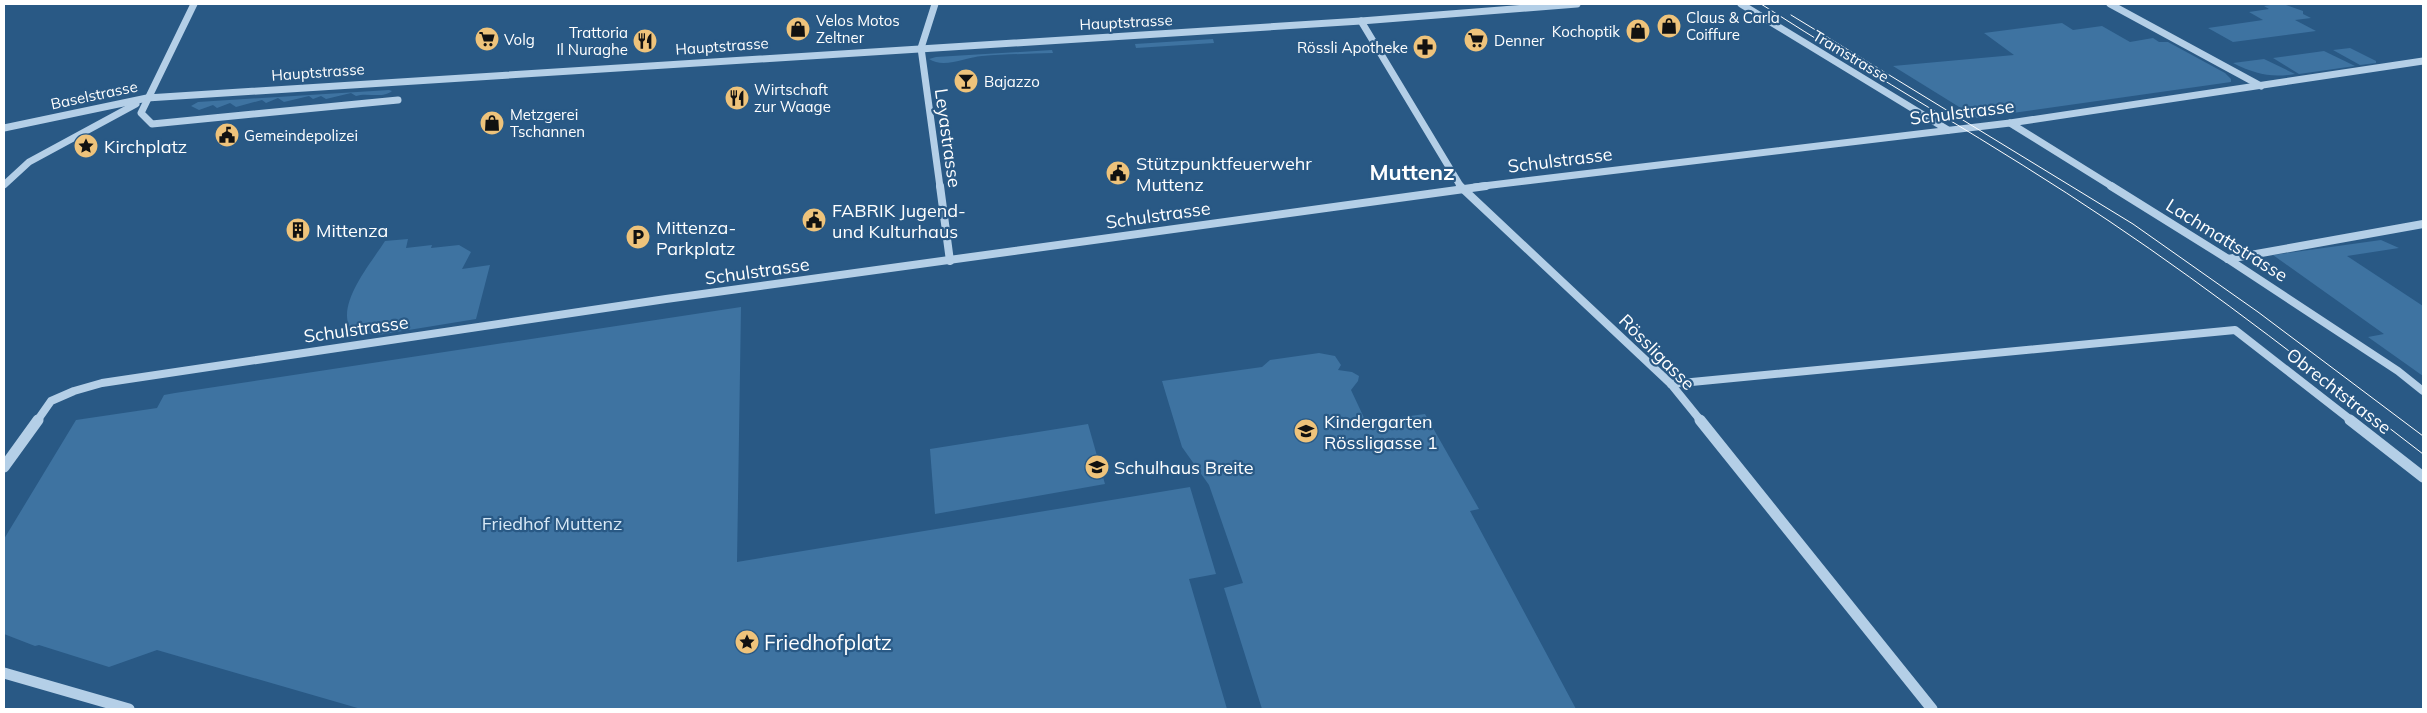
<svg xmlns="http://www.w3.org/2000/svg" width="2427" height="713" viewBox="0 0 2427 713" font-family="Mulish,sans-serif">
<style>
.green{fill:#3e73a1}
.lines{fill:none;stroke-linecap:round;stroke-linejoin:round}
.minor-far2{stroke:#b4cfe7;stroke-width:7}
.minor-far1{stroke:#b4cfe7;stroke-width:8}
.minor{stroke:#b4cfe7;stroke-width:11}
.tram{stroke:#fff;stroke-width:1}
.labels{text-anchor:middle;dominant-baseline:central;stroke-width:4.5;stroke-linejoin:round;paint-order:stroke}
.far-poi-label{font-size:15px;fill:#fff;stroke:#295985;text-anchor:start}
.far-street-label{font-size:15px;fill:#fff;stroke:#295985}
.street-label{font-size:18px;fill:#fff;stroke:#295985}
.poi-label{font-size:18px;fill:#fff;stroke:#295985;text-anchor:start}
.park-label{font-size:18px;fill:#d7e8f6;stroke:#295985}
.near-poi-label{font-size:21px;fill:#fff;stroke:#295985;text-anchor:start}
.district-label{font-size:22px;font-weight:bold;fill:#fff;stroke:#295985}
</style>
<rect width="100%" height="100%" fill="#295985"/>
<g class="green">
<polygon points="2268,4 2283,4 2303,11 2303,14 2311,18 2295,20 2316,31 2233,42 2208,28 2263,20 2249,12 2269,9 2264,6 2270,5"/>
<polygon points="2062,23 2073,30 2102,26 2130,42 2153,38 2159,42 2168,42 2225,73 2231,79 2231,82 1977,118 1893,66 2014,55 1984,33"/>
<polygon points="1213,39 1214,43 1136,48 1135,44"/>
<polygon points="2350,48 2376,61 2376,63 2360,65 2333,50"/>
<path d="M1052,50l1,3c-24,1 -48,1 -71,3 -16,1 -38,13 -53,3l7,-2z"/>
<polygon points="2324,51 2355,66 2299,74 2273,58"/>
<path d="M2264,59l31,15c-24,4 -40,0 -62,-11z"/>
<path d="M389,90l3,1c-10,8 -25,1 -36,5l-5,-3 -25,6 -5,-3 -8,3 -4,-3 -25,6 -6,-4 -12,5 -4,-3 -26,7 -6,-4 -13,5 -4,-3 -14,5 -8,-4 7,-4z"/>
<path d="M408,239l-2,9 26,-3 -1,3 28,-3 12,7 -9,17 28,-4 -14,54 -98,16 -25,-3c-21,-24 19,-70 32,-91z"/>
<polygon points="2381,240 2399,248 2347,256 2423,306 2423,376 2368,337 2384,334 2273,255"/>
<polygon points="741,307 737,562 1190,487 1216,574 1189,579 1227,709 361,709 157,650 109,667 39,645 35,646 4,634 4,539 76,420 157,408 164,395 175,393"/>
<polygon points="1319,353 1335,356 1341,365 1338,370 1352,372 1359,376 1358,381 1351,390 1366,422 1425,414 1479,509 1470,511 1576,709 1262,709 1224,588 1243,583 1209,485 1182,447 1162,381 1262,367 1270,360"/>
<polygon points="1088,424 1105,484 935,514 930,449"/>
</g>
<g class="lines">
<g class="minor-far2">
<polyline points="194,4 141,113 152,124 398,100"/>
<polyline points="935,4 921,48 940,187"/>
<polyline points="1741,4 1948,130"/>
<polyline points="2110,4 2261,86"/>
<polyline points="1361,21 1461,187"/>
<polyline points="2010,123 2113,187"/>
<polyline points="4,128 147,98 1361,21 1577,4"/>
<polyline points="4,185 29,162 136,104"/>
<polyline points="1475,187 2010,123 2423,61"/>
</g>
<g class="minor-far1">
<polyline points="940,186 950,261"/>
<polyline points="1460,186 1671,384 1701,421"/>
<polyline points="2111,186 2228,259 2398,371 2423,391"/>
<polyline points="2228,259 2423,224"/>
<polyline points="1671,384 2235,330 2352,421"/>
<polyline points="37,421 51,401 74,391 102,383 666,299 1486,186"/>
</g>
<g class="minor">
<polyline points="1700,420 1932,709"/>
<polyline points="2350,420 2423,477"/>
<polyline points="4,467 38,420"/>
<polyline points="4,673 129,709"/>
</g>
<g class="tram">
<path d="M1761,4c115,74 235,141 348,217 109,73 211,154 314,233"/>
<polyline points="1791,15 2133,224 2258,312 2423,436"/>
</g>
</g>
<defs>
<symbol id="shop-disc" viewBox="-11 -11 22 22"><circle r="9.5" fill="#eec37b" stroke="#295985"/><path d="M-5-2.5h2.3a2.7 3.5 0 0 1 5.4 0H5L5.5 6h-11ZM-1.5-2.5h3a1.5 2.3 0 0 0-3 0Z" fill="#111"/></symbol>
<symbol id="supermarket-disc" viewBox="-11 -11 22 22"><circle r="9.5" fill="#eec37b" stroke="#295985"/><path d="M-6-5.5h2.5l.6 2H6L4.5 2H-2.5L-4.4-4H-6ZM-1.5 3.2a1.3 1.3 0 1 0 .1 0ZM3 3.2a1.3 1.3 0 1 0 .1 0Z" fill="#111"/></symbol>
<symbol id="restaurant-disc" viewBox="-11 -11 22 22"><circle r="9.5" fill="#eec37b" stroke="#295985"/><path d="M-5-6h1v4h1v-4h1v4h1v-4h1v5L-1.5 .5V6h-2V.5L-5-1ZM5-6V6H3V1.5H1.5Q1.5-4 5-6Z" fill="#111"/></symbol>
<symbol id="pharmacy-disc" viewBox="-11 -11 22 22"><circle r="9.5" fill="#eec37b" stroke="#295985"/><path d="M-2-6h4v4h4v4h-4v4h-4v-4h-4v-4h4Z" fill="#111"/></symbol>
<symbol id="bar-disc" viewBox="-11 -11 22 22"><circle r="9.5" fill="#eec37b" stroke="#295985"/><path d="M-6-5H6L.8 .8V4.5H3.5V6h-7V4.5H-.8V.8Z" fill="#111"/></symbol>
<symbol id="civic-disc" viewBox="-11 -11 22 22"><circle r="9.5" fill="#eec37b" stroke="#295985"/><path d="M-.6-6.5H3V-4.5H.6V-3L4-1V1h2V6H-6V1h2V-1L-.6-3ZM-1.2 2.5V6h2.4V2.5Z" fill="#111"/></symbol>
<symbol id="sight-disc" viewBox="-11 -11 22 22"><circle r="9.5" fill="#eec37b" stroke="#295985"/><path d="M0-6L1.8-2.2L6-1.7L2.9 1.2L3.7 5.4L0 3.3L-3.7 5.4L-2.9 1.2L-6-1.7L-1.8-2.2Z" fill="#111"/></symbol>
<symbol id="building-disc" viewBox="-11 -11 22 22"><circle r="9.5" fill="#eec37b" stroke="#295985"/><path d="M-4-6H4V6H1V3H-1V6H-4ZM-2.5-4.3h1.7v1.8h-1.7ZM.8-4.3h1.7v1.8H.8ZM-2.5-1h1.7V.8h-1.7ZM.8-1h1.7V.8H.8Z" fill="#111"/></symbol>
<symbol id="parking-disc" viewBox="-11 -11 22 22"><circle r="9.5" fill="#eec37b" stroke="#295985"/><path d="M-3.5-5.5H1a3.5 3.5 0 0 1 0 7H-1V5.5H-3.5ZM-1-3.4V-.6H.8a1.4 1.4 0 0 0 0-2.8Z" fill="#111"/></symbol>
<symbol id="school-disc" viewBox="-11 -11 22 22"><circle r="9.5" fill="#eec37b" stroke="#295985"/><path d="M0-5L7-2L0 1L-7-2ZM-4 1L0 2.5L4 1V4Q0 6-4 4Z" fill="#111"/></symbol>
</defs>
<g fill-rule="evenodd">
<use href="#shop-disc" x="1655" y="12" width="28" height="28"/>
<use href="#shop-disc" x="784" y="15" width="28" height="28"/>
<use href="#shop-disc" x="1624" y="17" width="28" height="28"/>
<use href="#supermarket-disc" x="473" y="25" width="28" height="28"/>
<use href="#supermarket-disc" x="1462" y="26" width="28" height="28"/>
<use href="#restaurant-disc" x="631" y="27" width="28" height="28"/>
<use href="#pharmacy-disc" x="1411" y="33" width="28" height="28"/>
<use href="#bar-disc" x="952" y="67" width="28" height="28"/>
<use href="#restaurant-disc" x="723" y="84" width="28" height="28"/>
<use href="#shop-disc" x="478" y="109" width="28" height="28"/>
<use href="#civic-disc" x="213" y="121" width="28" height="28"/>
<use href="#sight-disc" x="72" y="132" width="28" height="28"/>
<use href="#civic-disc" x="1104" y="159" width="28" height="28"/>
<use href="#civic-disc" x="800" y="206" width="28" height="28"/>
<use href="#building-disc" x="284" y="216" width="28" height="28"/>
<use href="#parking-disc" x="624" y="223" width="28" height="28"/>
<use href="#school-disc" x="1292" y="417" width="28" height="28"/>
<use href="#school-disc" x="1083" y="453" width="28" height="28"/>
<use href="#sight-disc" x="733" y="628" width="28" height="28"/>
</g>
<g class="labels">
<g class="far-poi-label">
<text x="1686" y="17">Claus &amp; Carla<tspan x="1686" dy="17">Coiffure</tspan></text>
<text x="816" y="20">Velos Motos<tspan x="816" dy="17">Zeltner</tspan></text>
<text x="1620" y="31" text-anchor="end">Kochoptik</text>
<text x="628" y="32" text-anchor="end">Trattoria<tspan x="628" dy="17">Il Nuraghe</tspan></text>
<text x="504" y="39">Volg</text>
<text x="1494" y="40">Denner</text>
<text x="1408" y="47" text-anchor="end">Rössli Apotheke</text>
<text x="984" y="81">Bajazzo</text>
<text x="754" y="89">Wirtschaft<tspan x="754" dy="17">zur Waage</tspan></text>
<text x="510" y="114">Metzgerei<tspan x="510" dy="17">Tschannen</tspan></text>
<text x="244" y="135">Gemeindepolizei</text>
</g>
<g class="far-street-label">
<text transform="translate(1126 22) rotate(-3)">Hauptstrasse</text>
<text transform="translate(722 46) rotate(-4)">Hauptstrasse</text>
<text transform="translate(1851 56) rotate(31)">Tramstrasse</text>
<text transform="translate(318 72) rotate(-4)">Hauptstrasse</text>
<text transform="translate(94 95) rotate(-12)">Baselstrasse</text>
</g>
<g class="street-label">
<text transform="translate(1962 112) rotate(-7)">Schulstrasse</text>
<text transform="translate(948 138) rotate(82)">Leyastrasse</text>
<text transform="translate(1560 160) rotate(-7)">Schulstrasse</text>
<text transform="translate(1158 215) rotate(-8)">Schulstrasse</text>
<text transform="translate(2227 240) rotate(32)">Lachmattstrasse</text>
<text transform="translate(757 271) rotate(-8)">Schulstrasse</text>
<text transform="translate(356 329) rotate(-8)">Schulstrasse</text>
<text transform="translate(1657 352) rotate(45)">Rössligasse</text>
<text transform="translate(2339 391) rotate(38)">Obrechtstrasse</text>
</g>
<g class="poi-label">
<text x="104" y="146">Kirchplatz</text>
<text x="1136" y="163">Stützpunktfeuerwehr<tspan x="1136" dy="21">Muttenz</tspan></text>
<text x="832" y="210">FABRIK Jugend-<tspan x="832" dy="21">und Kulturhaus</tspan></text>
<text x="656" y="227">Mittenza-<tspan x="656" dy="21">Parkplatz</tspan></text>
<text x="316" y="230">Mittenza</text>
<text x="1324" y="421">Kindergarten<tspan x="1324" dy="21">Rössligasse 1</tspan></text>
<text x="1114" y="467">Schulhaus Breite</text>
</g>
<g class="park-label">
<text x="552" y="523">Friedhof Muttenz</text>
</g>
<g class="near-poi-label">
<text x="764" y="642">Friedhofplatz</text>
</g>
<g class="district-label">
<text x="1412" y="172">Muttenz</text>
</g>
</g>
<rect width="2427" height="713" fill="none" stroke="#ffffff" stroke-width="10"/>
</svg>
